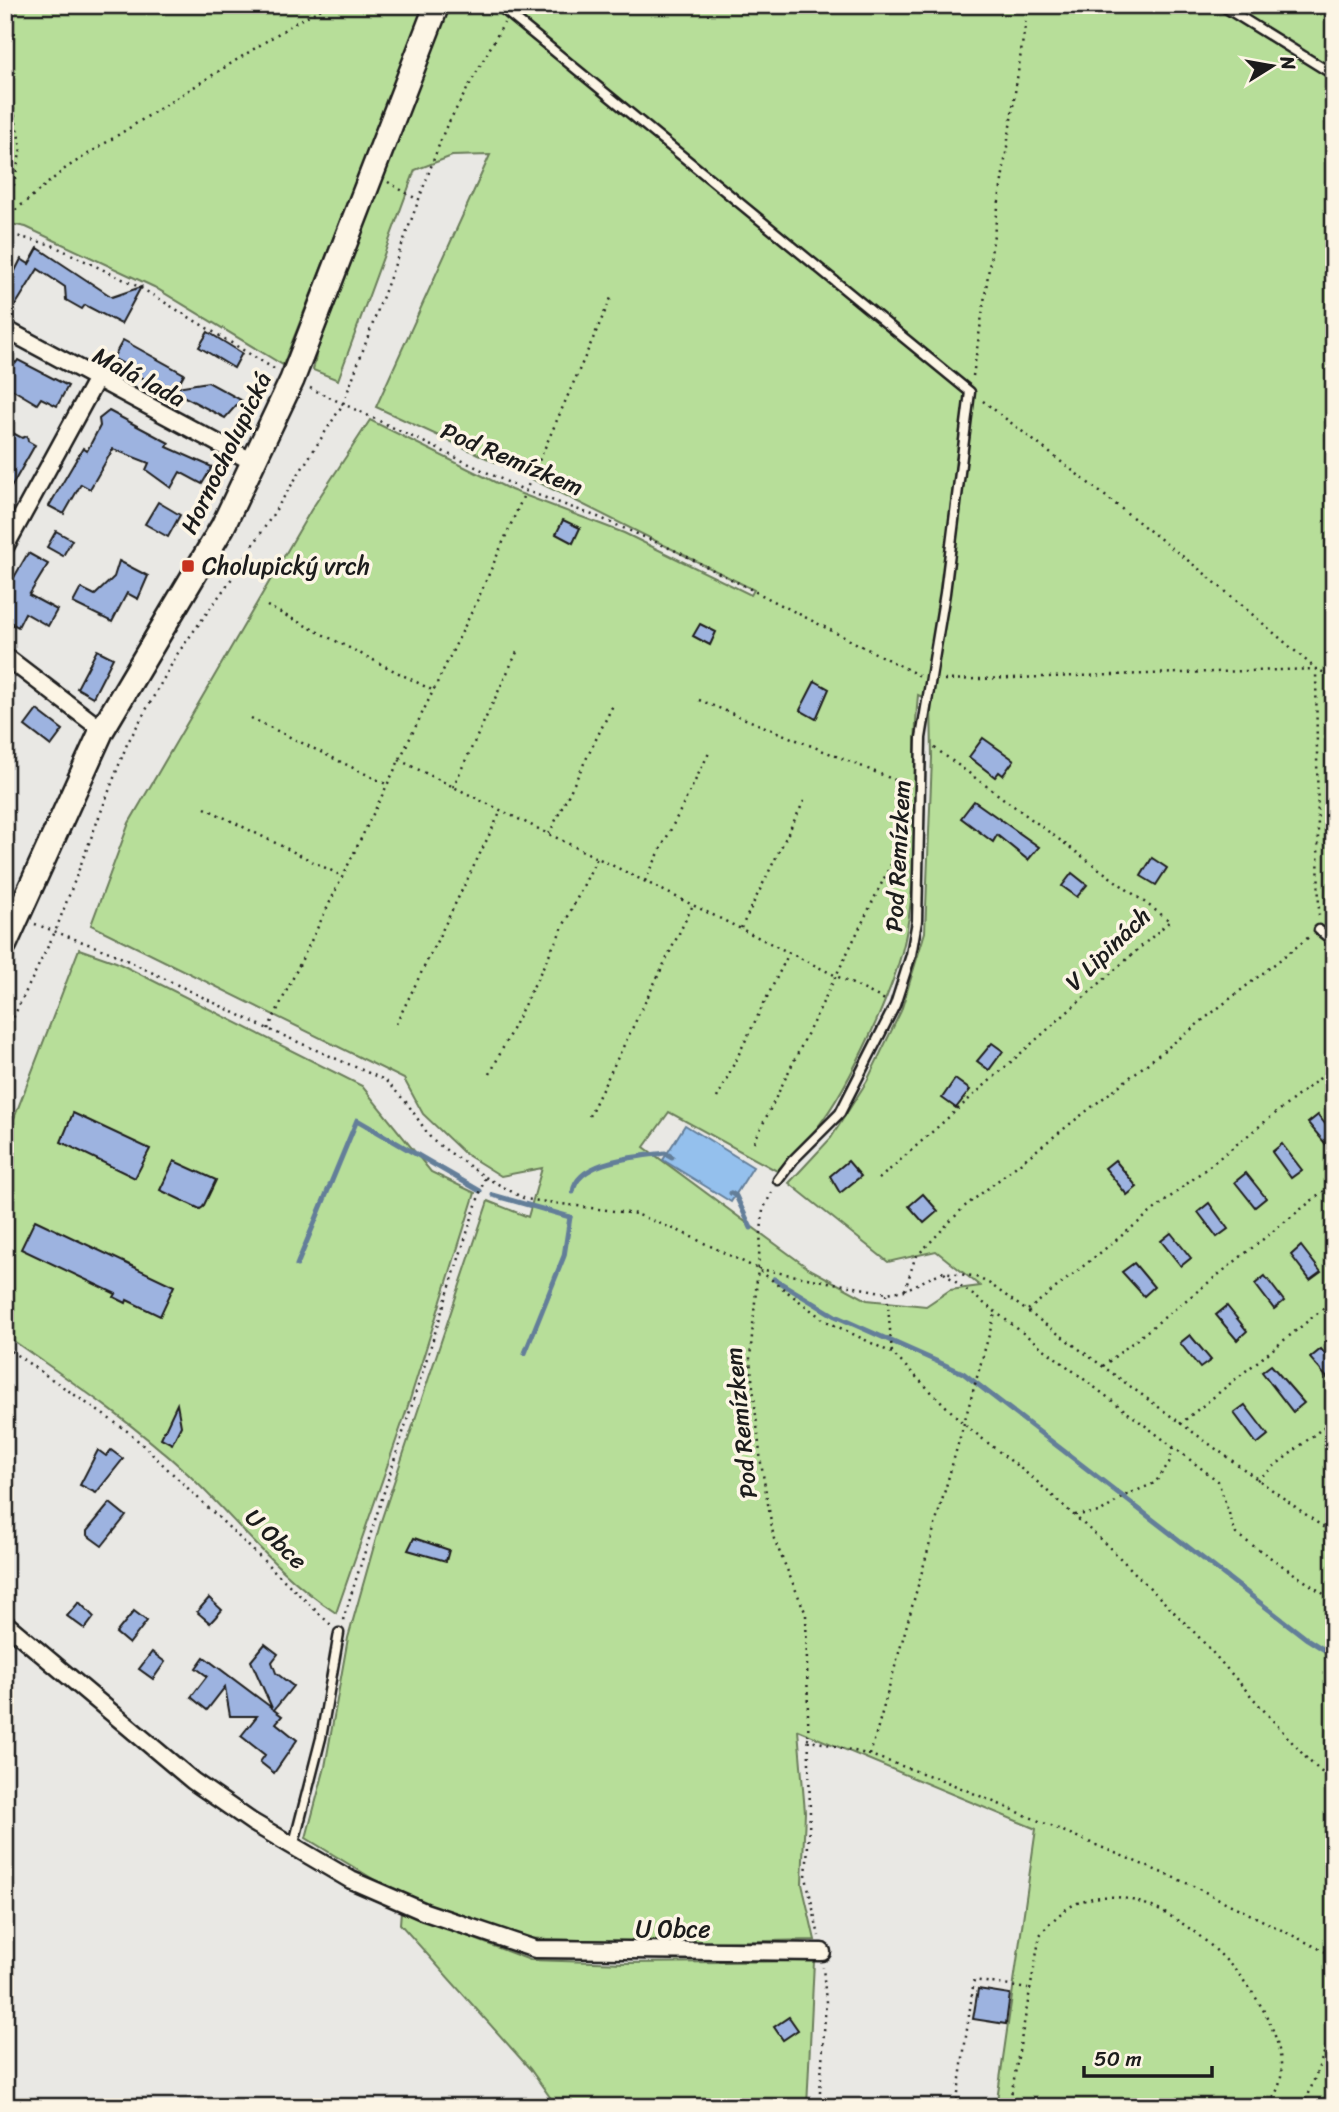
<svg xmlns="http://www.w3.org/2000/svg" width="1339" height="2112" viewBox="0 0 1339 2112" font-family="Sriracha,sans-serif">
<style>
.green{fill:#b7de99;stroke:#6a7d5a;stroke-width:2;fill-rule:evenodd}
.water{fill:#94c0ed;stroke:#647e99;stroke-width:2}
.lines{fill:none;stroke-linecap:round;stroke-linejoin:round}
.stream{stroke:#647e99;stroke-width:5}
.building{fill:#9db3e0;stroke:#1c1c1c;stroke-width:2}
.lane-casing{stroke:#1c1c1c;stroke-width:13}
.street-casing{stroke:#1c1c1c;stroke-width:21}
.secondary-casing{stroke:#1c1c1c;stroke-width:28}
.path{stroke:#1c1c1c;stroke-width:2.5;stroke-dasharray:2 5;stroke-linecap:butt}
.lane{stroke:#fcf5e5;stroke-width:8}
.street{stroke:#fcf5e5;stroke-width:16}
.secondary{stroke:#fcf5e5;stroke-width:23}
.poi-dot{fill:#c8321e;stroke:#fcf5e5;stroke-width:2.5}
.labels{text-anchor:middle;dominant-baseline:central;stroke-width:7;stroke-linejoin:round;paint-order:stroke}
.street-label{font-size:24px;fill:#1c1c1c;stroke:#fcf5e5}
.poi-label{font-size:24px;fill:#1c1c1c;stroke:#fcf5e5;text-anchor:start}
</style>
<rect width="100%" height="100%" fill="#e9e8e4"/>
<filter id="ink" filterUnits="userSpaceOnUse"><feTurbulence type="fractalNoise" baseFrequency=".0143" numOctaves="2"/><feDisplacementMap in="SourceGraphic" scale="14" xChannelSelector="R" yChannelSelector="G"/><feConvolveMatrix kernelMatrix="1 2 1 2 8 2 1 2 1" color-interpolation-filters="sRGB"/></filter>
<g filter="url(#ink)">
<g class="green">
<polygon points="5,5 425,5 283,365 154,287 26,227 5,223"/>
<path d="M449,5h885v2102h-338l40,-278 -238,-99 7,82 -3,72 13,56 -149,3 -147,-5 -118,-42 -95,-58 19,-71 23,-129 33,-117 107,-320 40,16 14,-49 -41,8 -37,-23 -41,-39 -19,-35 -313,-154 38,-102 182,-313 59,-90 141,70 113,43 127,62 3,-5 -220,-110 -158,-73 114,-252 -38,1 -37,14 -77,210 -25,-10 4,-19zM918,695l13,6 1,57 -7,174 -24,79 -34,70 -36,57 -42,45 99,79 48,-11 44,35 -30,4 -24,16 -59,-6 -59,-32 -164,-121 25,-35 108,59c13,-15 28,-28 40,-43 32,-41 80,-143 89,-194 15,-78 4,-160 12,-239z"/>
<path d="M79,949l37,13 246,124 69,86 44,21 -69,219 -70,201c-57,-37 -99,-92 -148,-139 -56,-52 -120,-95 -183,-139v-193z"/>
<polygon points="401,1911 530,1960 625,1963 814,1961 807,2107 557,2107 530,2069 400,1924"/>
</g>
<polygon class="water" points="685,1125 753,1167 731,1202 663,1160"/>
<g class="lines">
<g class="stream">
<path d="M573,1192c4,-32 65,-35 92,-39l7,4"/>
<polyline points="731,1193 736,1196 751,1228"/>
<polyline points="493,1195 570,1217"/>
<polyline points="297,1265 357,1120 480,1191"/>
<polyline points="774,1279 835,1316 963,1373 1307,1639 1334,1656"/>
<polyline points="525,1353 564,1256 570,1217"/>
</g>
</g>
<g class="building">
<polygon points="38,248 112,297 141,287 121,324 85,305 82,309 66,300 65,287 38,269 15,306 5,300 5,274 12,277 21,259 29,264"/>
<polygon points="208,332 242,353 234,368 199,347"/>
<polygon points="123,340 184,374 177,387 208,382 241,400 225,418 156,382 154,384 129,371 131,368 113,358"/>
<polygon points="5,357 16,363 18,360 68,386 57,406 41,398 37,404 5,385"/>
<polygon points="109,411 169,443 167,447 212,467 202,484 180,472 171,488 146,470 149,463 113,449 90,489 81,484 64,514 49,506 83,448 87,451 100,426 99,419"/>
<polygon points="11,432 22,438 27,436 28,441 35,445 5,498 5,444"/>
<polygon points="158,502 180,515 168,537 145,524"/>
<polygon points="563,520 580,528 573,543 556,534"/>
<polygon points="56,531 72,540 63,556 47,547"/>
<polygon points="28,553 48,564 29,595 57,610 48,626 25,613 18,627 5,620 5,593"/>
<polygon points="119,561 148,576 138,599 127,593 112,622 73,603 81,588 95,595 114,577"/>
<polygon points="700,624 716,632 710,645 693,636"/>
<polygon points="97,650 113,658 93,697 77,688"/>
<polygon points="815,681 829,689 816,719 800,710"/>
<polygon points="37,710 63,730 51,746 25,726"/>
<polygon points="983,738 1014,760 1003,775 999,772 995,777 969,757"/>
<polygon points="974,801 1039,847 1028,860 997,835 993,842 961,818"/>
<polygon points="1152,858 1167,868 1156,885 1141,876"/>
<polygon points="1072,873 1087,885 1077,897 1062,886"/>
<polygon points="992,1043 1003,1051 989,1070 977,1061"/>
<polygon points="955,1079 970,1090 956,1108 942,1098"/>
<polygon points="73,1113 150,1149 135,1178 61,1142"/>
<polygon points="1318,1115 1334,1135 1334,1154 1308,1123"/>
<polygon points="1282,1144 1302,1170 1291,1178 1272,1152"/>
<polygon points="1115,1160 1137,1187 1127,1195 1105,1168"/>
<polygon points="174,1161 216,1180 203,1207 200,1209 160,1190"/>
<polygon points="848,1161 861,1176 840,1193 830,1176"/>
<polygon points="1246,1173 1266,1198 1255,1207 1235,1182"/>
<polygon points="923,1194 938,1211 924,1223 909,1206"/>
<polygon points="1209,1203 1228,1229 1217,1237 1198,1212"/>
<polygon points="35,1220 174,1286 160,1316 127,1300 126,1303 114,1297 116,1294 21,1249"/>
<polygon points="1171,1233 1191,1258 1181,1266 1161,1241"/>
<polygon points="1301,1246 1321,1272 1310,1280 1291,1255"/>
<polygon points="1134,1263 1154,1287 1144,1296 1122,1272"/>
<polygon points="1265,1276 1284,1301 1274,1309 1255,1284"/>
<polygon points="1227,1306 1247,1331 1237,1340 1216,1315"/>
<polygon points="1190,1335 1211,1360 1200,1368 1180,1343"/>
<polygon points="1321,1349 1334,1364 1334,1386 1310,1358"/>
<polygon points="1271,1365 1304,1403 1293,1412 1262,1372"/>
<polygon points="177,1404 181,1426 172,1444 161,1438"/>
<polygon points="1245,1405 1268,1435 1257,1444 1234,1413"/>
<polygon points="98,1450 106,1456 111,1450 123,1459 96,1493 80,1485"/>
<polygon points="110,1503 126,1516 102,1546 87,1535 87,1531"/>
<polygon points="414,1538 449,1550 446,1561 408,1550"/>
<polygon points="209,1598 222,1610 210,1623 197,1612"/>
<polygon points="79,1602 94,1617 85,1629 67,1616"/>
<polygon points="134,1611 147,1621 129,1644 116,1633"/>
<polygon points="265,1644 278,1654 272,1662 276,1673 293,1686 274,1710 282,1716 276,1723 297,1740 274,1773 260,1762 265,1755 241,1736 257,1716 230,1716 225,1687 207,1710 191,1697 207,1676 196,1668 204,1657 272,1708 251,1661"/>
<polygon points="152,1652 165,1662 153,1679 139,1669"/>
<polygon points="978,1989 1010,1994 1006,2024 973,2019"/>
<polygon points="789,2017 798,2030 783,2040 774,2027"/>
</g>
<g class="lines">
<defs>
<g id="lane">
<polyline points="498,5 970,392 945,593 921,738 917,921 911,955 895,1005 840,1113 793,1160 778,1180"/>
<polyline points="1221,5 1334,75"/>
<polyline points="1319,930 1334,942"/>
<polyline points="293,1847 321,1738 339,1633"/>
</g>
<g id="street">
<polyline points="5,329 253,462"/>
<polyline points="5,547 96,380"/>
<polyline points="5,656 102,730"/>
<polyline points="5,1623 193,1781 252,1822 351,1880 425,1912 535,1949 822,1952"/>
</g>
<polyline id="secondary" points="5,944 102,730 223,526 292,380 437,5"/>
</defs>
<use href="#lane" class="lane-casing"/>
<use href="#street" class="street-casing"/>
<use href="#secondary" class="secondary-casing"/>
<g class="path">
<polyline points="5,21 8,5"/>
<polyline points="5,67 21,148 8,215"/>
<polyline points="388,182 418,200"/>
<polyline points="5,219 66,168 298,21 329,5"/>
<polyline points="5,233 52,245 141,288 276,370"/>
<polyline points="973,376 1028,5"/>
<polyline points="310,388 524,490 598,517 676,551 920,676"/>
<polyline points="983,401 1204,573 1316,669 1319,918"/>
<polyline points="267,606 432,690"/>
<polyline points="944,680 1316,669 1334,677"/>
<polyline points="699,700 907,785"/>
<polyline points="251,718 386,784"/>
<polyline points="399,760 885,1000"/>
<polyline points="453,787 517,652"/>
<polyline points="205,808 340,875"/>
<polyline points="549,834 613,705"/>
<polyline points="645,881 709,753"/>
<polyline points="35,924 112,953 268,1029 385,1080 407,1103 432,1140 485,1177 525,1199 636,1214 679,1231 756,1268 824,1320 892,1353 965,1425 1034,1479 1109,1547 1197,1635 1308,1760 1334,1783"/>
<polyline points="741,928 804,801"/>
<polyline points="396,1024 501,811"/>
<polyline points="268,1029 477,601 611,298"/>
<polyline points="5,1044 10,1024 55,932 127,744 178,653 235,574 343,404 445,129 504,23"/>
<polyline points="490,1074 597,858"/>
<polyline points="717,1098 789,953"/>
<polyline points="589,1116 693,905"/>
<polyline points="754,1142 901,844"/>
<polyline points="879,1179 1170,921 932,746"/>
<polyline points="772,1192 763,1210 750,1359 761,1463 774,1539 806,1614 810,1813 806,1877 819,1936"/>
<polyline points="759,1269 887,1293 905,1290 942,1272 974,1276 990,1284 1334,1535"/>
<polyline points="944,1273 1218,1481 1236,1534 1334,1601"/>
<polyline points="905,1290 915,1258 964,1207 1309,937"/>
<polyline points="887,1294 892,1353"/>
<polyline points="1028,1310 1334,1067"/>
<polyline points="5,1347 130,1433 331,1625"/>
<polyline points="1103,1366 1334,1183"/>
<polyline points="1180,1424 1334,1300"/>
<polyline points="1257,1480 1334,1419"/>
<polyline points="1075,1515 1101,1512 1126,1495 1155,1483 1169,1463 1173,1447"/>
<polyline points="343,1620 485,1177"/>
<polyline points="807,1739 870,1755 942,1780 1191,1885 1334,1956"/>
<polyline points="870,1755 996,1310"/>
<polyline points="819,2107 826,2002 823,1967"/>
<polyline points="956,2107 974,1980 1028,1989"/>
<path d="M1009,2107l31,-172c16,-20 34,-36 61,-38 75,-7 187,104 180,180 -1,10 -8,21 -12,30"/>
<polyline points="1304,2107 1334,2026"/>
</g>
<use href="#lane" class="lane"/>
<use href="#street" class="street"/>
<use href="#secondary" class="secondary"/>
</g>
</g>
<rect class="poi-dot" x="181" y="559" width="14" height="14" rx="3.5"/>
<g class="labels">
<g class="street-label">
<text transform="translate(139 377) rotate(28)">Malá lada</text>
<text transform="translate(226 453) rotate(-64)">Hornocholupická</text>
<text transform="translate(512 459) rotate(23)">Pod Remízkem</text>
<text transform="translate(898 856) rotate(-87)">Pod Remízkem</text>
<text transform="translate(1108 949) rotate(-44)">V Lipinách</text>
<text transform="translate(741 1423) rotate(-96)">Pod Remízkem</text>
<text transform="translate(276 1539) rotate(44)">U Obce</text>
<text x="673" y="1929">U Obce</text>
</g>
<g class="poi-label">
<text x="202" y="566">Cholupický vrch</text>
</g>
</g>
<rect width="1339" height="2112" fill="none" stroke="#fcf5e5" stroke-width="28"/>
<rect x="14" y="14" width="1311" height="2084" fill="none" stroke="#1c1c1c" stroke-width="2.5" filter="url(#ink)"/>
<g transform="translate(1272 66) rotate(79)" stroke="#fcf5e5" stroke-width="5" paint-order="stroke">
<path d="M0-5L12 26L0 18L-12 26Z" fill="#1c1c1c"/>
<text y="-10" font-size="19" font-weight="bold" text-anchor="middle" fill="#1c1c1c">N</text>
</g>
<path d="M1084 2066v10h128v-10" fill="none" stroke="#1c1c1c" stroke-width="3.5"/>
<text x="1094" y="2066" font-size="21" fill="#1c1c1c" stroke="#fcf5e5" stroke-width="5" paint-order="stroke">50 m</text>
</svg>
